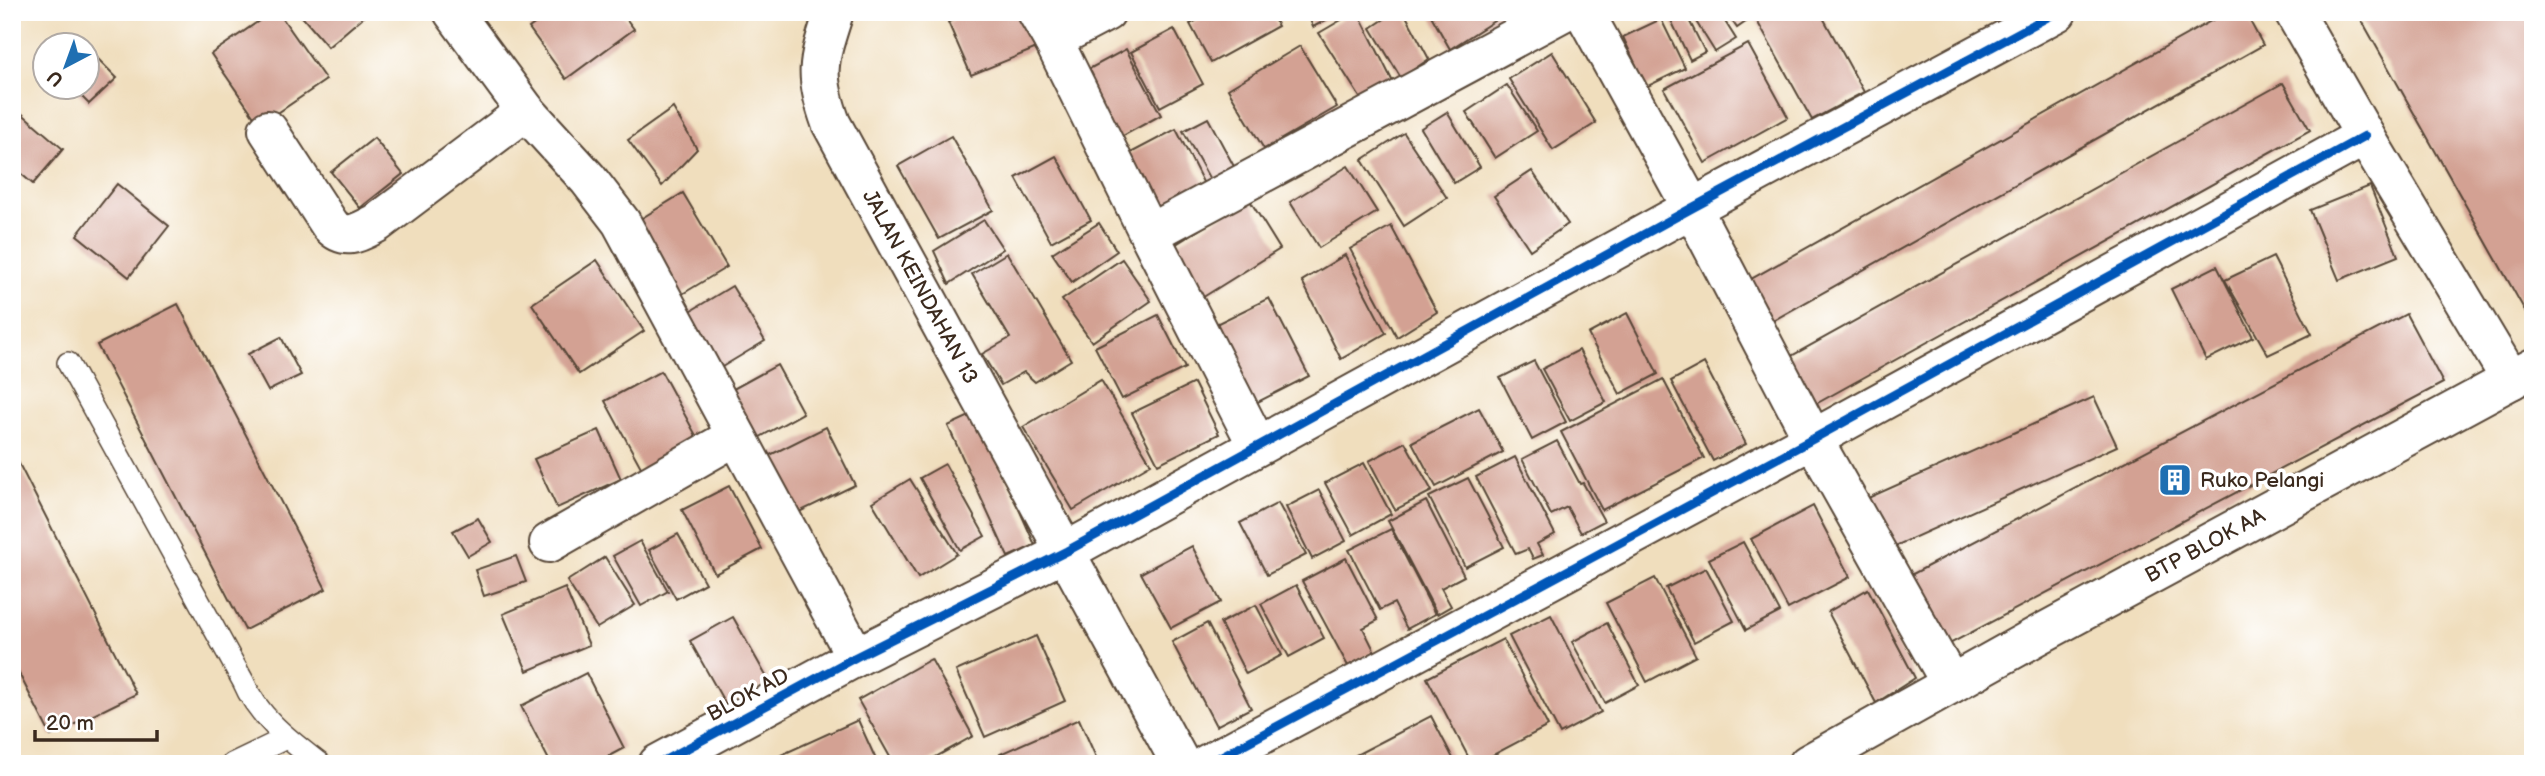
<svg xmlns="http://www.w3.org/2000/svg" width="2545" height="776" viewBox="0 0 2545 776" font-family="'Balsamiq Sans',sans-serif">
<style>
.building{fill:#d3a193}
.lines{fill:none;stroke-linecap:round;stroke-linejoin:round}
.service-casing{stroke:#564536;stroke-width:24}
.minor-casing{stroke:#564536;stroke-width:42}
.service{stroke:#fff;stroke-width:21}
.minor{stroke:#fff;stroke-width:38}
.cycleway-casing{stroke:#fff;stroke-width:13}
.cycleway{stroke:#0057b8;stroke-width:9}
.labels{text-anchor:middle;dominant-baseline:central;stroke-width:7;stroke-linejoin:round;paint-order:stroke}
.street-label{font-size:21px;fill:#3b2a1e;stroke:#fff}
.poi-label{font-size:21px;fill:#3b2a1e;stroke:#fff;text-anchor:start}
</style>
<rect width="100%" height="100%" fill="#fff"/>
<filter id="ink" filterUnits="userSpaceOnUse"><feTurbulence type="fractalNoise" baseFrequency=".0143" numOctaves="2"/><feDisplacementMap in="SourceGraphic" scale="14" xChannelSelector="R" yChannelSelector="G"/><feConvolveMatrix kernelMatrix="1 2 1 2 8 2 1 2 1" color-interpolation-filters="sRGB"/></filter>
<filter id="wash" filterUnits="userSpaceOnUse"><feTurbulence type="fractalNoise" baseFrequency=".00686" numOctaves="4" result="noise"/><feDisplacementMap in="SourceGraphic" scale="28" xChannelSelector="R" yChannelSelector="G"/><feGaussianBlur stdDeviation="1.57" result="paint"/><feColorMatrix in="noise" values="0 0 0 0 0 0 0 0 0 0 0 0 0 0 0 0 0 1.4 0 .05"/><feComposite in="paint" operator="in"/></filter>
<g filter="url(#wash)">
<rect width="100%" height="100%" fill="#f0debd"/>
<g id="blocks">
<g class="building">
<polygon points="272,12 278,12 326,80 260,125 211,54"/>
<polygon points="298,12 369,12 328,47"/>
<polygon points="551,12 621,12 634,29 566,79 529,28"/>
<polygon points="972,12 1022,12 1037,48 971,75 948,22"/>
<polygon points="1212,12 1270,12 1278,26 1211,63 1190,24"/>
<polygon points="1307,12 1341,12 1313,27"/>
<polygon points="1355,12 1358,12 1393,82 1361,99 1319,33"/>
<polygon points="1395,12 1404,12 1429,59 1401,78 1371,28"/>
<polygon points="1429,12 1508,12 1450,49"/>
<polygon points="1672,12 1685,12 1705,52 1690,60 1668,14"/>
<polygon points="1690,12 1719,12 1736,39 1715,52"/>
<polygon points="1726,12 1746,12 1750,19 1737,28"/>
<polygon points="1752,12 1820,12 1864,92 1812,120"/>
<polygon points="2227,12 2245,12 2263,45 1769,323 1746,282"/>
<polygon points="2357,12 2533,12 2533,325"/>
<polygon points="1661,19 1685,68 1646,87 1623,37"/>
<polygon points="1174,29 1203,84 1160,107 1131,52"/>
<polygon points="1748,44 1788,117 1705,163 1664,89"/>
<polygon points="1300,46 1337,107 1264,149 1228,89"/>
<polygon points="1126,49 1161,115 1112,142 1076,76"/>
<polygon points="1552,52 1596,123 1553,150 1509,79"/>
<polygon points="97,58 117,78 89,104 73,88 88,88 88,67"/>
<polygon points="2283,83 2310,130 1814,405 1788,358"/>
<polygon points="1507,85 1537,131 1495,158 1466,112"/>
<polygon points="12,105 63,149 33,184 12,166"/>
<polygon points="673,108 697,149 662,186 628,140"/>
<polygon points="1447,112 1480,167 1454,183 1421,128"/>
<polygon points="1208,118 1237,172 1213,185 1183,131"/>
<polygon points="1176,129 1206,188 1155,214 1125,156"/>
<polygon points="1404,133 1447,198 1404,226 1362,160"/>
<polygon points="951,136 993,210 939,239 898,166"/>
<polygon points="374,138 403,174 360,208 331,172"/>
<polygon points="1056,156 1091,220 1051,242 1016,178"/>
<polygon points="1348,166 1377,212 1319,248 1290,202"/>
<polygon points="1532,171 1568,224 1530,250 1494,196"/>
<polygon points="117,184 169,226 129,277 77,235"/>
<polygon points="2370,186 2398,256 2339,280 2310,210"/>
<polygon points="683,193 727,267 679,296 634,223"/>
<polygon points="1249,199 1280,249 1197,301 1165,251"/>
<polygon points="984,220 1003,249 949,284 934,251"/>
<polygon points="1099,223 1117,251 1072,282 1052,253"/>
<polygon points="1391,226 1437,312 1397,337 1350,249"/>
<polygon points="1007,253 1071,360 1035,382 1024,372 1001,385 982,354 1010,338 972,274"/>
<polygon points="1345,255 1386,333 1341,359 1302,281"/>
<polygon points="2273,257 2312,334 2268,355 2225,280"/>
<polygon points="1122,259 1151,301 1092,342 1062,300"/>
<polygon points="597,260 644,331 579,374 532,304"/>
<polygon points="2217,266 2253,337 2206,360 2171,289"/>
<polygon points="732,286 765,341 712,373 679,318"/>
<polygon points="1269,298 1309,376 1250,406 1210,327"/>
<polygon points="178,304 326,589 245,630 97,345"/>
<polygon points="1627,313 1658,374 1620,394 1588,334"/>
<polygon points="2406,314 2443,383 1944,647 1907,577"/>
<polygon points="1158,315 1185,368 1122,399 1095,347"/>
<polygon points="281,337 301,375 268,391 248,354"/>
<polygon points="1579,350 1606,402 1570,421 1542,369"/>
<polygon points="1534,361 1566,422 1532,440 1500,378"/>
<polygon points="1704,363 1746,444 1713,461 1671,381"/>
<polygon points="777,365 803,413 753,441 726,393"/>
<polygon points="661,371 699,441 643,471 605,401"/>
<polygon points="1663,379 1704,458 1602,510 1561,432"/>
<polygon points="1101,380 1151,464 1073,510 1023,427"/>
<polygon points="1194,383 1219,434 1158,464 1132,413"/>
<polygon points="2094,397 2117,446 1891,548 1868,498"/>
<polygon points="1479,408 1503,452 1436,487 1412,442"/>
<polygon points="976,413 1035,545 1008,557 948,426"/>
<polygon points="826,427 855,485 795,514 766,457"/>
<polygon points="599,430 621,479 557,508 534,459"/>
<polygon points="1557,441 1580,484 1583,483 1604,521 1581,533 1567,507 1551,515 1522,459"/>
<polygon points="1405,442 1432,491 1395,510 1369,461"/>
<polygon points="12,450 136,694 51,736 12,660"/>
<polygon points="1515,457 1555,534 1537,544 1543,555 1533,559 1528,549 1516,554 1476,477"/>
<polygon points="1364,463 1391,514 1353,535 1325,483"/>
<polygon points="945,464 985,536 960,550 920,478"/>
<polygon points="1468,478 1504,547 1465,567 1429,497"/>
<polygon points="910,479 957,554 918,578 872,502"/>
<polygon points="729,486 762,549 715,574 682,510"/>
<polygon points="1319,490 1346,541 1312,559 1286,507"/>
<polygon points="1426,501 1464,576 1441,588 1451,606 1437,614 1388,521"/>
<polygon points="1278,503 1306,555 1267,575 1240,523"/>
<polygon points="1813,506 1850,577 1788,609 1751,539"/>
<polygon points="478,518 492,542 468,556 453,531"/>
<polygon points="1391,529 1435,614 1407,629 1394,603 1380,610 1349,550"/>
<polygon points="678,534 705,583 676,599 649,550"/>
<polygon points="640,541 668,591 641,606 613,556"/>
<polygon points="1743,542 1780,612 1746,630 1709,559"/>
<polygon points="1192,546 1221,602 1171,628 1141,573"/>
<polygon points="516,556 526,582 484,596 475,570"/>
<polygon points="605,557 635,605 597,628 567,581"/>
<polygon points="1346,558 1378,620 1363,628 1375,652 1348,666 1302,581"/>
<polygon points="1706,568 1734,621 1694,642 1666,588"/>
<polygon points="1655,578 1696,656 1647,682 1606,603"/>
<polygon points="1296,585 1324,638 1289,657 1261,604"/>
<polygon points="565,588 589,645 527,671 503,614"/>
<polygon points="1868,589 1915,678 1876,703 1828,612"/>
<polygon points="1256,605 1282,655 1246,674 1220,623"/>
<polygon points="1551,615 1601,712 1560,734 1509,636"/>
<polygon points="733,617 770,683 727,707 690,641"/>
<polygon points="1207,623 1251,708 1216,726 1172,642"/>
<polygon points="1607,623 1639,685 1605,703 1572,642"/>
<polygon points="1036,636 1065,701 985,737 956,671"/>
<polygon points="1503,639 1548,726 1476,764 1472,764 1427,678"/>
<polygon points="931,659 973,736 923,764 894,764 858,700"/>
<polygon points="586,673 624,748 594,764 551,764 521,706"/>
<polygon points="1431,716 1456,764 1361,764 1356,755"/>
<polygon points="1079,719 1099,764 1004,764 1000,754"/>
<polygon points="858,720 878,764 785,764 781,755"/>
</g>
</g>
</g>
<g filter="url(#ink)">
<use href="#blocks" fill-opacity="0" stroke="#564536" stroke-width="2"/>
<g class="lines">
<defs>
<g id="service">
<path d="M68,363l175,318c15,36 46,59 77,83"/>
<polyline points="232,764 286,738"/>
</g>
<g id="minor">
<polyline points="453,12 526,111 588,179 621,222 856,657"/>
<path id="s1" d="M834,12c-16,50 -21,61 -3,111l350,641"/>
<polyline points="1037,12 1053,40"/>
<polyline points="1106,12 1053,40 1149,234 1257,445"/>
<polyline points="1584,12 1692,208 1813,439 1951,684"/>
<polyline points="2294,12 2365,136 2511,380"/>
<path d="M268,130l62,95c16,17 30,7 47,-2l149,-112"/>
<polyline points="1149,234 1563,12"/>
<polyline points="549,543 736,436"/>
<polyline points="658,764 856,657 1067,551 1692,208 2057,12"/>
<polyline points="1207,764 1813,439 2365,136"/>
<path id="s2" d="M1808,764l229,-128 496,-268"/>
</g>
</defs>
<use href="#service" class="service-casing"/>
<use href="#minor" class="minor-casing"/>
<use href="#service" class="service"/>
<use href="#minor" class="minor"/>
<defs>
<g id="cycleway">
<polyline points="658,764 856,657 1067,551 1692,208 2057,12"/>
<polyline points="1207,764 1813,439 2365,136"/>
</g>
</defs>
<use href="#cycleway" class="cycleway-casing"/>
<use href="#cycleway" class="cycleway"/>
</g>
</g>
<defs>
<symbol id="building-square" viewBox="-11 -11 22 22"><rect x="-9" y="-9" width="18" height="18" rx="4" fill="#1f6fb2" stroke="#fff"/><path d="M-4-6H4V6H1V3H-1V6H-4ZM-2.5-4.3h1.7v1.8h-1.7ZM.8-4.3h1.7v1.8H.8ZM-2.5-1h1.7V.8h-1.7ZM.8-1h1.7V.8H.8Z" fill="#fff"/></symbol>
</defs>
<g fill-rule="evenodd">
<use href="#building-square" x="2156" y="461" width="38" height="38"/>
</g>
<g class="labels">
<g class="street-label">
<text stroke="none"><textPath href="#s1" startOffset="301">JALAN KEINDAHAN 13</textPath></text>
<text stroke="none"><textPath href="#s2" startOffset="453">BTP BLOK AA</textPath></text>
<text transform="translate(748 695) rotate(-28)">BLOK AD</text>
</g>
<g class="poi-label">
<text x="2200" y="480">Ruko Pelangi</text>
</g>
</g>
<rect width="2545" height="776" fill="none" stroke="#fff" stroke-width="42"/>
<g transform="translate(66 66) rotate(221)"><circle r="33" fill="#ffffff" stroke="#b1aaa5" stroke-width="2"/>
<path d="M0-5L12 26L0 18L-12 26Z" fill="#1f6fb2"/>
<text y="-10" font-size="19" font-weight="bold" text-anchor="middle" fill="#3b2a1e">U</text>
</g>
<path d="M35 730v10h122v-10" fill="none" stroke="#3b2a1e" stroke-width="3.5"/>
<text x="46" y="730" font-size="21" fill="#3b2a1e" stroke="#ffffff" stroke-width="5" paint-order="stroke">20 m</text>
</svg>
